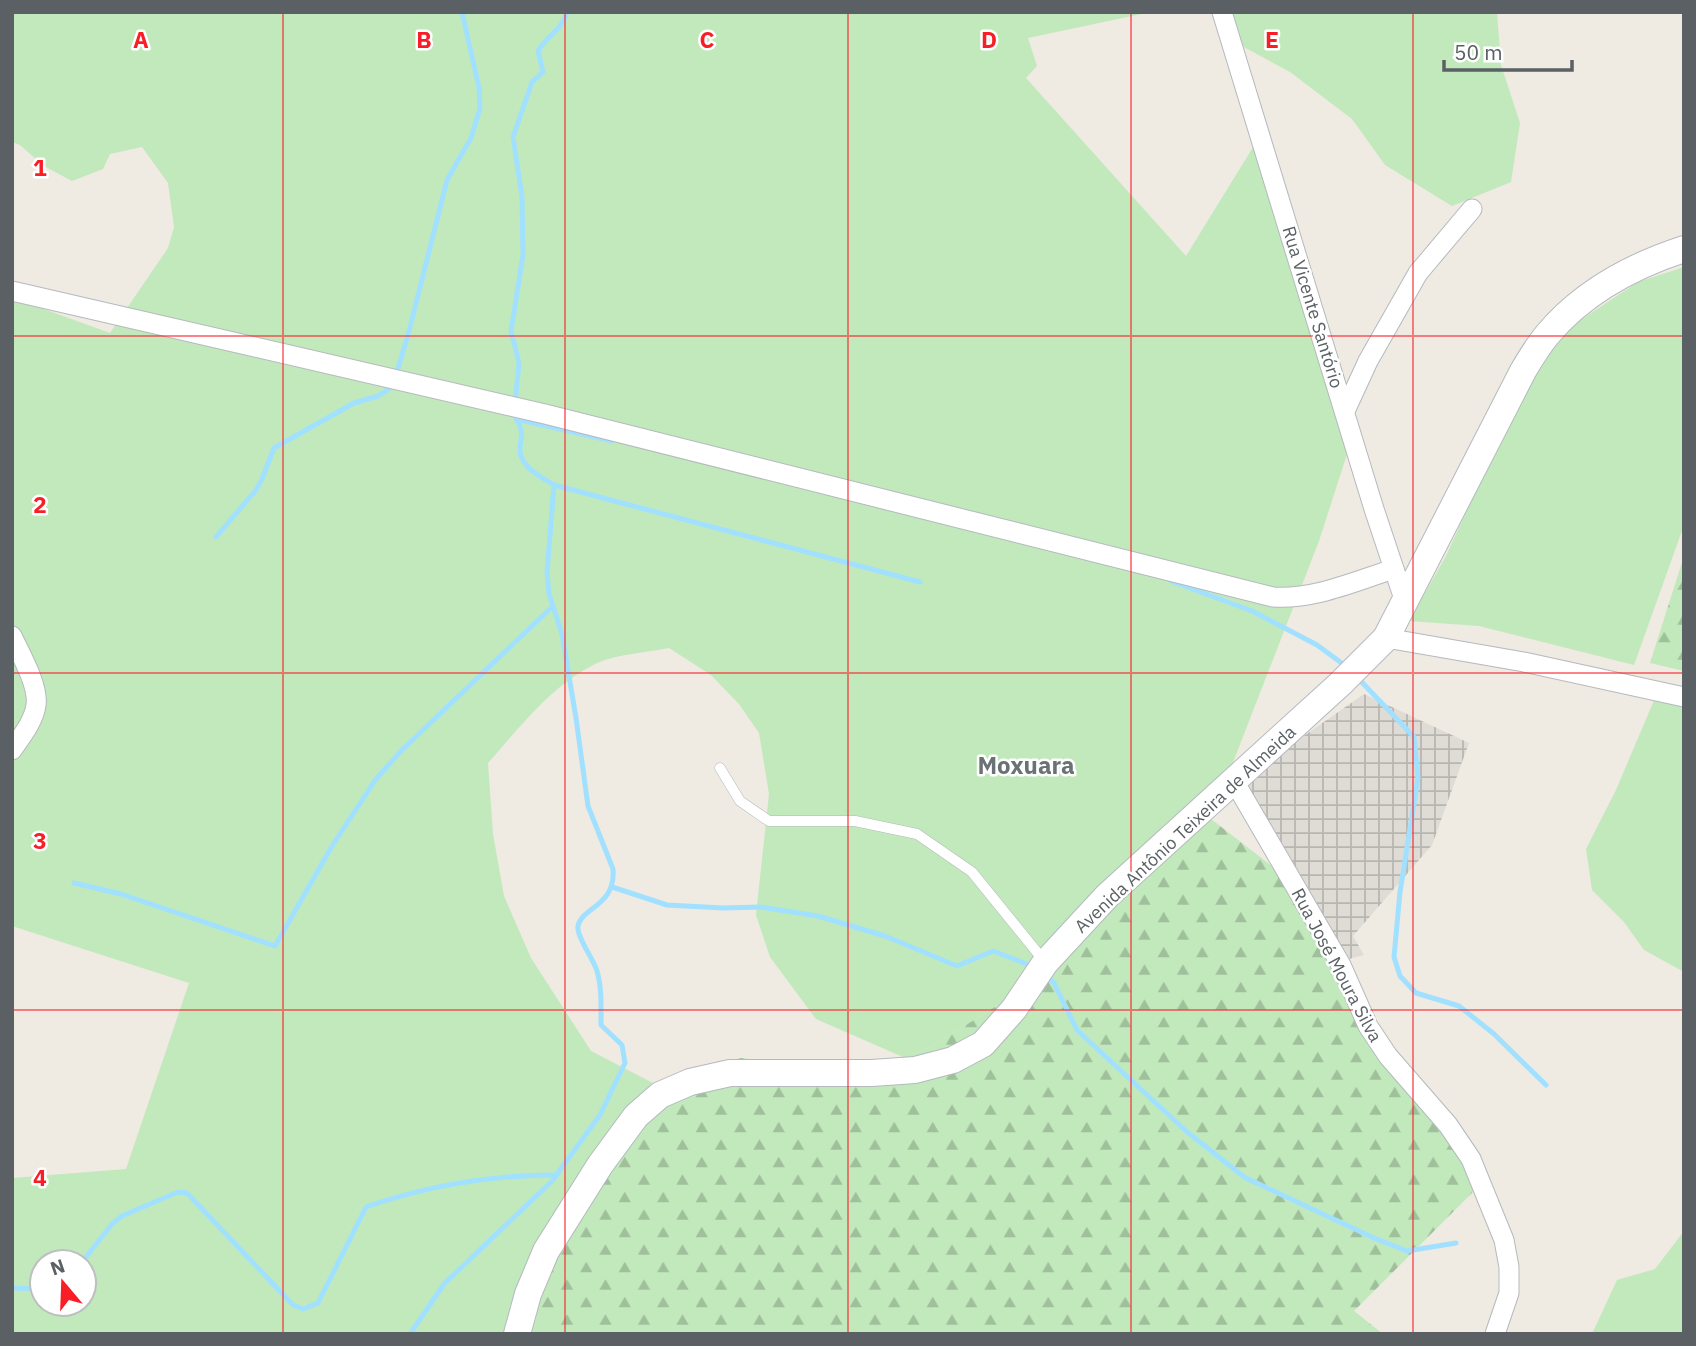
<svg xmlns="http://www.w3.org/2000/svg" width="1696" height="1346" viewBox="0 0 1696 1346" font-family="'IBM Plex Sans',sans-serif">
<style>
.industrial{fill:url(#industrial-grid)}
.green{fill:#c1e9bc;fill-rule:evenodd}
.forest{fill:url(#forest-firs)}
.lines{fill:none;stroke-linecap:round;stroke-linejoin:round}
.stream{stroke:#a1e1ff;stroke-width:5}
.lane-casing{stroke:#b5b9be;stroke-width:11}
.street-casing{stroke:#b5b9be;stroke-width:21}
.secondary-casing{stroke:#b4b9be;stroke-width:28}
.lane{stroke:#fff;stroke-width:10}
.street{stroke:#fff;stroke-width:19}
.secondary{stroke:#fff;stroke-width:26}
.grid{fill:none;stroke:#f91d26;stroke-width:2;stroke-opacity:0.55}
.labels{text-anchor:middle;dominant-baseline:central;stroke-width:5;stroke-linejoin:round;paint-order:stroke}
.street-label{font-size:18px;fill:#5a6064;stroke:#fff}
.district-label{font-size:24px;font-weight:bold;fill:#6b7276;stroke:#fff}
.grid-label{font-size:23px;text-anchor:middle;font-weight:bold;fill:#f91d26;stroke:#fff;stroke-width:5;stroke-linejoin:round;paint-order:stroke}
</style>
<defs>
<pattern id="industrial-grid" width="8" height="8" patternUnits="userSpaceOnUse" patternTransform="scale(1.75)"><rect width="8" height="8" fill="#dfdcd6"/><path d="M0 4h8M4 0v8" fill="none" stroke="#b8b6b1"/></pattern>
<pattern id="forest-firs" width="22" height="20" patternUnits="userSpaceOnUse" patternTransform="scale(1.75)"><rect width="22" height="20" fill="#c1e9bc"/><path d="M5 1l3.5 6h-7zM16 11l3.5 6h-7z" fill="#a0c09c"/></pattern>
</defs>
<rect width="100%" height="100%" fill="#efeae2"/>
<polygon class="industrial" points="1364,694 1469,743 1432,845 1353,936 1364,955 1349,959 1242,779"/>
<g class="green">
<path d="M12,12h1139l-123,26 9,28 -11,12 160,178 69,-112 93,307 -29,90 -108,278 -197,176 -85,53 -26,9 -87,-38 -46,-62 -14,-42 13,-121 -10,-61 -20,-29 -28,-29 -42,-27c-20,4 -57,7 -74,16 -44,22 -75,63 -107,99l5,71 11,62 27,62 60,93 62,32 -111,200 -9,51h-521v-156l114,-9 63,-186 -177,-57v-624l15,1 83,30 58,-85 6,-21 -6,-44 -26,-36 -32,7 -7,15 -31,12 -28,-15 -24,-21 -8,-3zM42,1262h42v42h-42z"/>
<polygon points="1211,12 1497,12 1501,65 1520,123 1511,182 1452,206 1385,165 1352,119 1290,72 1218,33"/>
<polygon points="1684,267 1684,525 1634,665 1479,626 1409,621 1446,556 1526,381 1567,329 1638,282"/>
<polygon points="1655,698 1684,704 1684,972 1644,950 1624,922 1592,890 1586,849 1616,790"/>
<polygon points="1684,1231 1684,1334 1592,1334 1617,1280 1655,1269"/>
</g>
<g class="forest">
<polygon points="1684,556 1684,671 1650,663"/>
<polygon points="1211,819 1287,878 1478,1187 1354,1311 1383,1334 533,1334 542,1283 653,1083 741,1058 778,1063 890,1061 929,1048 1014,995"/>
</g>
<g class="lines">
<g class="stream">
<path d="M515,403l4,-40 -8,-32 12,-76 -1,-58 -9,-60 19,-55 11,-10 -5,-21c9,-16 23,-19 29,-39"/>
<polyline points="516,419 612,441"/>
<path d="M517,419c6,14 5,14 3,28 -2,19 21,30 34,38l366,97"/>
<polyline points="216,537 256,490 262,479 274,448 354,403 378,396 389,389 396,375 408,335 447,180 471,138 480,108 479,88 462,12"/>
<polyline points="1171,581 1252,611 1317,645 1347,667"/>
<polyline points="1356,676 1414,737 1418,778 1400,892 1394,957 1400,976 1416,993 1459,1006 1494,1034 1546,1085"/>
<polyline points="74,883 121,894 275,946 332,846 376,779 402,750 553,606"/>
<polyline points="612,887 667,905 723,908 760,907 818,916 885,936 957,966 993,951 1032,966"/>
<polyline points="1046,975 1054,983 1077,1030 1186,1131 1244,1177 1374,1238 1407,1251 1456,1243"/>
<path d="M82,1262l30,-38 10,-8 56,-24 9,1 106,112 10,4 15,-6 48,-96c61,-21 126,-32 191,-32"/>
<polyline points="12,1288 42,1289"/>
<path d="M410,1334l34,-50 108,-103 48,-66 25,-52 -3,-18 -21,-20c0,-18 1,-37 -4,-54 -3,-11 -21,-35 -19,-45 4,-19 38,-20 35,-57l-25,-63 -12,-88 -14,-84 -13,-40 -2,-22 7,-87"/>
</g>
<defs>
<polyline id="lane" points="720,768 740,801 769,821 855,821 917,834 972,872 1045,962"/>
<g id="street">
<polyline points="1222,12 1374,509 1405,602"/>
<path d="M12,291l533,123 728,183c41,3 82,-16 121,-28"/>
<polyline points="1345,411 1368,361 1418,273 1472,209"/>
<path d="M12,636c8,17 27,50 24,69 -2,16 -15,32 -24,45"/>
<polyline points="1386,638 1524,662 1684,697"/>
<polyline points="1234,781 1341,965 1368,1026 1388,1056 1448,1125 1471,1159 1504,1240 1509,1267 1509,1293 1495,1334"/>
</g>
<path id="secondary" d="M517,1334l11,-40 18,-43 54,-86 36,-49 24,-21 30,-13 40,-9h142l43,-3 38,-10 30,-16 31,-35 31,-46 62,-67 233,-212 46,-46 137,-267c7,-12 15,-25 24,-36 35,-42 85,-69 137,-86"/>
</defs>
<use href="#lane" class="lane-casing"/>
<use href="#street" class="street-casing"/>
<use href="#secondary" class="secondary-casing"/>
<use href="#lane" class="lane"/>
<use href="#street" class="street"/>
<use href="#secondary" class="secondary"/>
</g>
<path class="grid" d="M283,12v1322M565,12v1322M848,12v1322M1131,12v1322M1413,12v1322M12,336h1672M12,673h1672M12,1010h1672"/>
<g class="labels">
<g class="street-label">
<text transform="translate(1313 307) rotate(73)">Rua Vicente Santório</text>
<text transform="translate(1185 829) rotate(-43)">Avenida Antônio Teixeira de Almeida</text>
<text transform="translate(1337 965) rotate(62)">Rua José Moura Silva</text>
</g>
<g class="district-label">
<text x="1026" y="765">Moxuara</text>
</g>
</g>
<g class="grid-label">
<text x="141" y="48">A</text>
<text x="424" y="48">B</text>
<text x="707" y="48">C</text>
<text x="989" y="48">D</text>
<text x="1272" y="48">E</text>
<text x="40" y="176">1</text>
<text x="40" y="513">2</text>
<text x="40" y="849">3</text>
<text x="40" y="1186">4</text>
</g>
<rect width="1696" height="1346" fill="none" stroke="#5a6064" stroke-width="28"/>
<g transform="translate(63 1283) rotate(341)"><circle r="33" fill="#ffffff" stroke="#bdbfc1" stroke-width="2"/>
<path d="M0-5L12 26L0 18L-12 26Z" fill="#f91d26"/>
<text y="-10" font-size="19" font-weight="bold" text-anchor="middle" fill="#5a6064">N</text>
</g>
<path d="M1444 60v10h128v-10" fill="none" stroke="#5a6064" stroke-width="3.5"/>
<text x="1454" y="60" font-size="21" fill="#5a6064" stroke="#ffffff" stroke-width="5" paint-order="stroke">50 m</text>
</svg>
